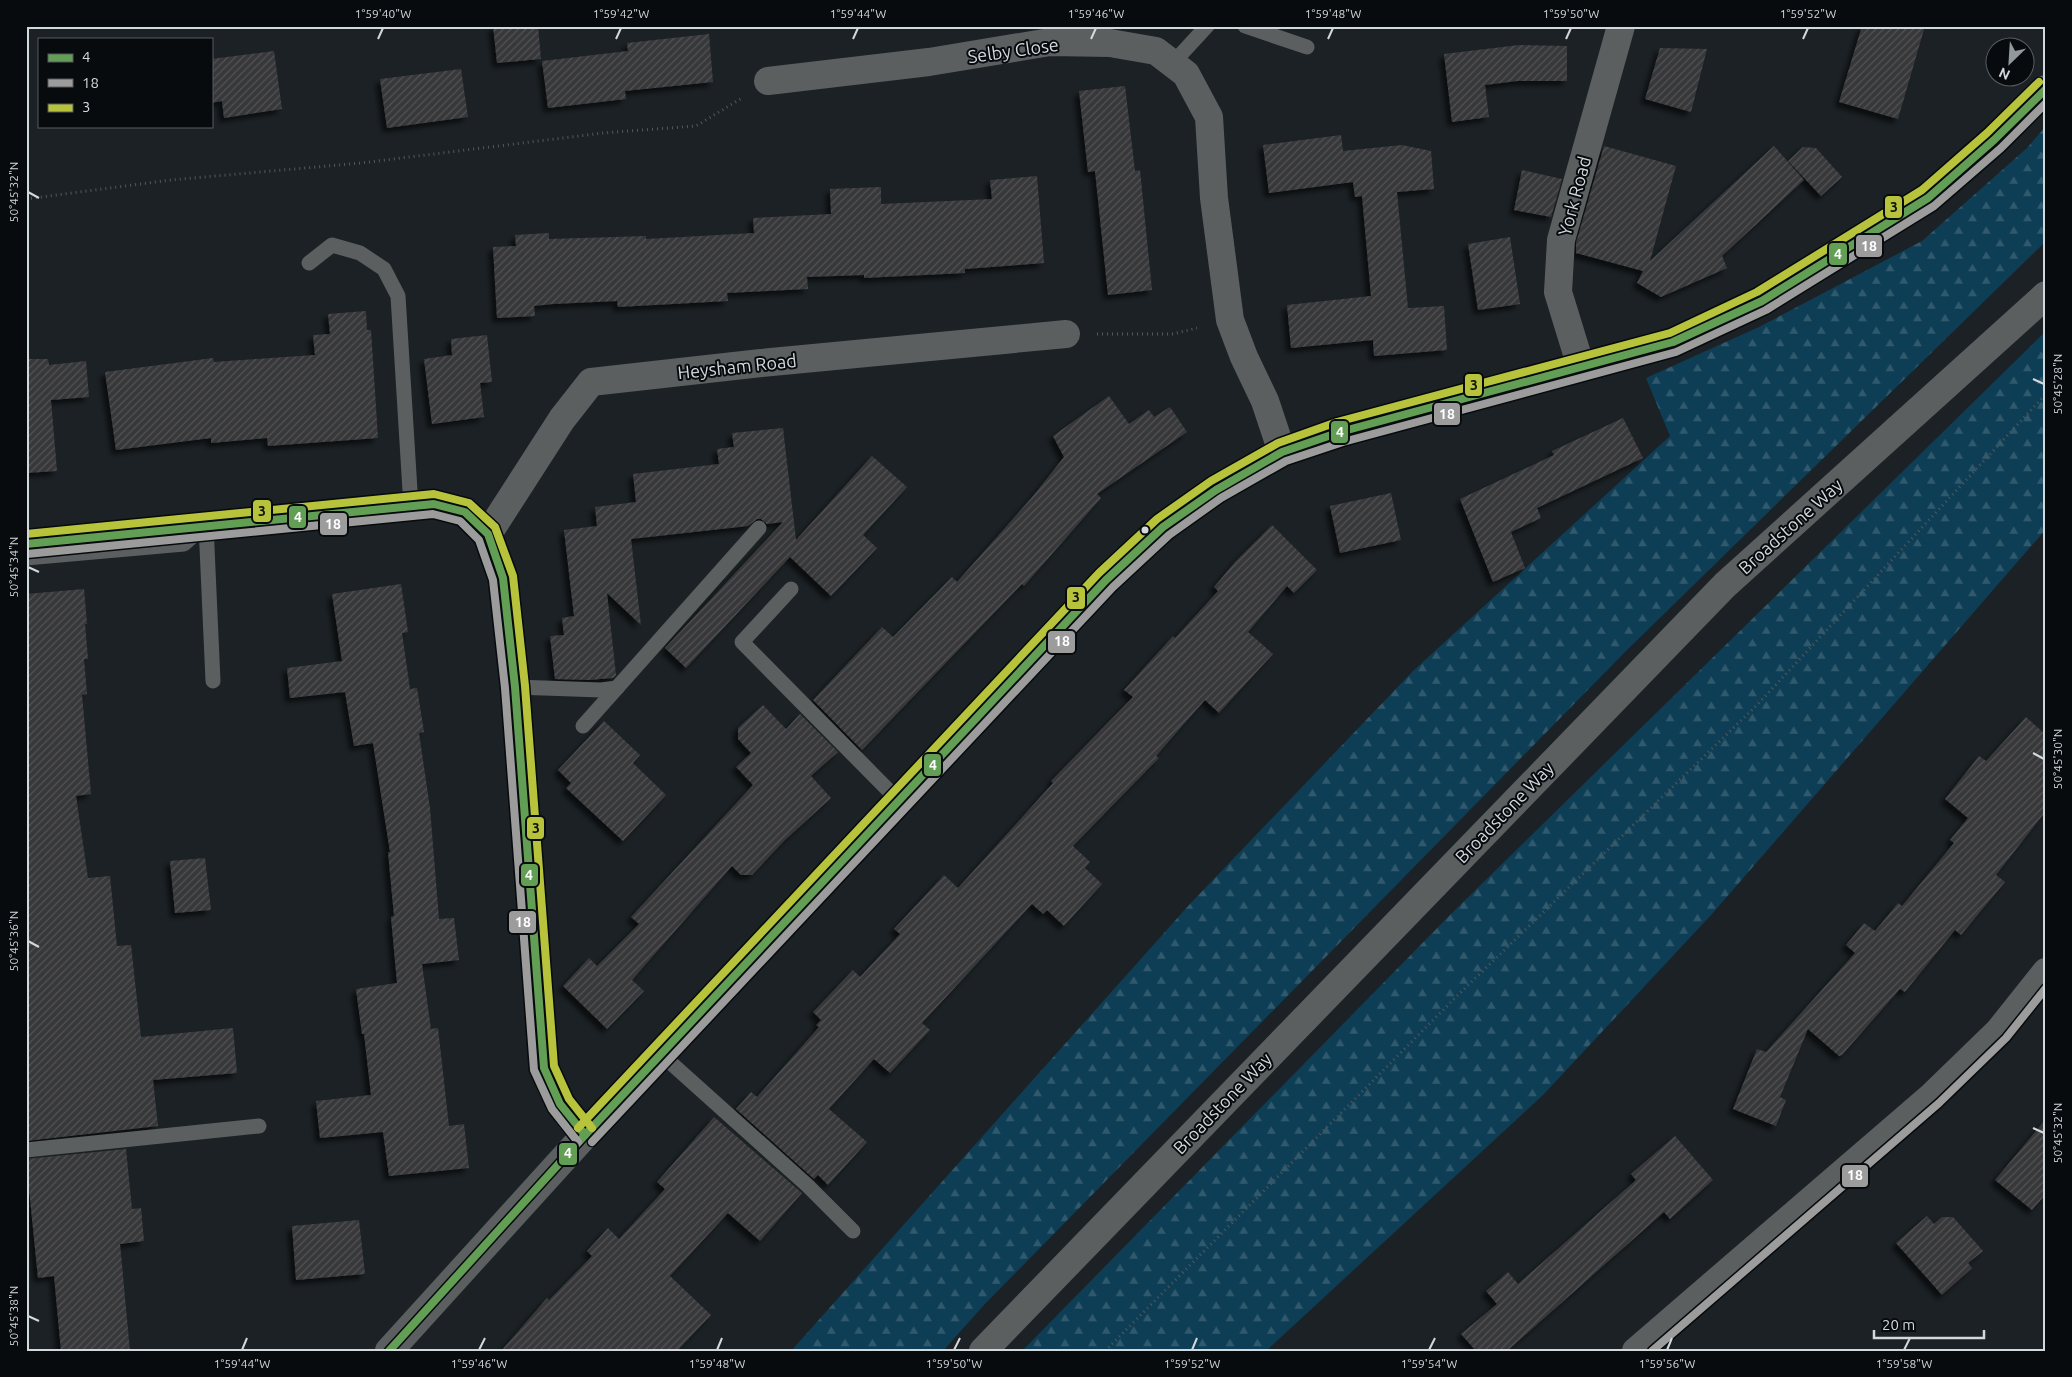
<svg xmlns="http://www.w3.org/2000/svg" width="2072" height="1377" viewBox="0 0 2072 1377" font-family="Ubuntu,sans-serif">
<style>
.forest{fill:url(#forest-firs)}
.building{fill:url(#building-hatch);filter:url(#shadow)}
.lines{fill:none;stroke-linecap:round;stroke-linejoin:round}
.path{stroke:#55585a;stroke-width:3;stroke-dasharray:1 4;stroke-linecap:butt}
.service{stroke:#5c5f60;stroke-width:15}
.minor{stroke:#5c5f60;stroke-width:28}
.tertiary{stroke:#5c5f60;stroke-width:28}
.bus-1-casing{stroke:#070b0e;stroke-width:11}
.bus-2-casing{stroke:#070b0e;stroke-width:11}
.bus-3-casing{stroke:#070b0e;stroke-width:11}
.bus-1{stroke:#629e54;stroke-width:8}
.bus-2{stroke:#9d9c9c;stroke-width:8}
.bus-3{stroke:#b7c43b;stroke-width:8}
.ticks{fill:none;stroke:#d2d9dd;stroke-width:2}
.bus-dot{fill:#d2d9dd;stroke:#070b0e;stroke-width:2}
.labels{text-anchor:middle;dominant-baseline:central;stroke-width:4;stroke-linejoin:round;paint-order:stroke}
.street-label{font-size:18px;fill:#d2d9dd;stroke:#070b0e}
.line-badge{stroke:#070b0e;stroke-width:2}
.badge-label{font-size:14px;text-anchor:middle;font-weight:bold;fill:#fff}
.pale-badge-label{font-size:14px;text-anchor:middle;font-weight:bold;fill:#111}
.neatline{fill:none;stroke:#d2d9dd;stroke-width:2}
.ticks-label{font-size:12px;text-anchor:middle;fill:#d2d9dd}
</style>
<defs>
<pattern id="forest-firs" width="22" height="20" patternUnits="userSpaceOnUse" patternTransform="scale(1.25)"><rect width="22" height="20" fill="#0e3e55"/><path d="M5 1l3.5 6h-7zM16 11l3.5 6h-7z" fill="#30596d"/></pattern>
<pattern id="building-hatch" width="6" height="6" patternUnits="userSpaceOnUse" patternTransform="scale(1.25)"><rect width="6" height="6" fill="#37383a"/><path d="M-1 1l2-2M0 6l6-6M5 7l2-2" fill="none" stroke="#535456"/></pattern>
<filter id="shadow"><feDropShadow dx="-4.5" dy="4.5" stdDeviation="2.5" flood-color="#0009"/></filter>
</defs>
<rect width="100%" height="100%" fill="#1b2125"/>
<g class="forest">
<polygon points="2046,126 2046,241 1626,651 983,1306 943,1351 791,1351 1189,905 1413,671 1670,436 1646,378 1759,327 1922,241 2027,148"/>
<polygon points="2046,331 2046,529 1712,914 1543,1095 1266,1351 1022,1351 1451,914"/>
</g>
<g class="building">
<polygon points="493,26 538,26 541,59 497,63"/>
<polygon points="1862,26 1925,26 1898,119 1839,102"/>
<polygon points="709,34 713,82 625,91 626,99 548,108 542,61 628,51 627,43"/>
<polygon points="1519,45 1567,46 1567,81 1517,81 1485,85 1489,117 1452,122 1444,54"/>
<polygon points="1660,48 1707,49 1691,112 1645,99"/>
<polygon points="274,51 282,109 224,118 222,101 211,103 211,59"/>
<polygon points="461,69 468,117 387,128 380,79"/>
<polygon points="1125,86 1135,171 1140,170 1152,290 1108,295 1095,171 1088,172 1079,91"/>
<polygon points="1341,135 1343,151 1402,145 1431,151 1434,189 1397,192 1408,308 1444,306 1447,350 1374,356 1373,340 1291,348 1287,305 1371,296 1362,196 1355,197 1353,182 1269,193 1263,145"/>
<polygon points="1604,146 1676,166 1650,261 1774,146 1804,180 1722,256 1727,268 1661,297 1637,283 1643,271 1576,253 1576,243"/>
<polygon points="1803,147 1816,148 1842,177 1821,196 1788,161"/>
<polygon points="1522,170 1562,179 1551,217 1514,210"/>
<polygon points="1037,176 1044,263 965,269 965,273 864,278 864,275 807,277 808,289 727,293 728,301 618,307 617,301 553,304 534,306 535,316 497,318 493,247 516,246 515,235 549,233 549,239 646,236 646,239 754,233 753,218 831,214 830,189 881,187 881,204 992,199 990,180"/>
<polygon points="1510,237 1520,304 1478,310 1468,244"/>
<polygon points="366,311 367,330 371,330 378,438 268,446 267,438 211,443 211,438 116,450 105,372 213,358 214,362 315,355 313,335 330,334 328,314"/>
<polygon points="487,335 492,382 480,383 484,417 432,424 424,359 452,355 451,339"/>
<polygon points="26,359 48,359 49,365 86,361 89,397 51,400 57,471 26,473"/>
<polygon points="1109,396 1129,424 1149,410 1154,417 1170,407 1187,432 1097,494 1101,498 1024,586 1022,584 862,750 813,700 882,627 893,637 952,577 957,582 1033,496 1064,457 1053,436"/>
<polygon points="1623,418 1643,458 1537,508 1541,518 1511,532 1525,568 1493,582 1460,499 1554,455 1552,451"/>
<polygon points="783,428 796,540 872,456 907,487 863,535 877,548 831,596 790,557 686,668 665,648 783,522 767,524 761,519 757,519 748,526 631,539 641,625 607,593 616,675 613,678 589,680 555,679 550,636 564,635 562,618 574,616 564,530 597,526 595,507 636,502 633,474 719,464 717,449 734,447 732,433"/>
<polygon points="1391,493 1401,540 1340,553 1330,506"/>
<polygon points="1272,525 1317,570 1294,593 1287,586 1248,632 1273,654 1219,713 1205,700 1156,756 1159,758 1073,846 1090,862 1085,868 1102,884 1064,926 1047,910 1043,914 1032,904 922,1023 930,1030 890,1073 874,1059 829,1109 867,1142 828,1185 818,1175 814,1179 736,1109 751,1092 757,1097 819,1027 816,1025 821,1020 813,1012 853,970 860,977 900,934 894,929 944,875 958,888 1053,783 1051,781 1133,697 1124,690 1173,636 1175,638 1218,591 1214,587 1235,562"/>
<polygon points="401,584 408,632 402,633 410,689 417,688 424,732 419,733 430,808 439,919 454,918 459,960 422,964 431,1029 438,1028 449,1126 464,1124 469,1168 389,1176 383,1132 320,1138 316,1101 371,1095 364,1034 362,1034 356,989 397,983 391,917 394,916 388,852 390,852 373,743 354,746 345,692 290,698 287,668 342,661 332,594"/>
<polygon points="84,589 87,624 85,624 88,659 84,659 87,694 82,695 91,794 76,796 88,878 110,876 117,946 131,945 141,1037 233,1028 237,1073 153,1080 158,1126 26,1141 26,594"/>
<polygon points="763,705 786,729 800,714 838,752 811,776 831,798 784,841 752,875 741,875 732,866 632,980 644,991 607,1029 563,986 589,958 597,966 639,924 631,917 753,785 736,767 751,753 738,739 738,728"/>
<polygon points="2026,717 2046,735 2046,811 1996,875 2005,882 1961,935 1955,930 1905,992 1900,989 1842,1055 1839,1056 1808,1029 1780,1097 1786,1100 1776,1126 1733,1109 1757,1049 1766,1052 1855,953 1846,945 1864,923 1875,931 1898,903 1902,906 1954,843 1950,840 1968,818 1945,799 1979,756 1986,761"/>
<polygon points="604,721 640,755 633,763 666,795 623,841 566,788 571,783 558,770"/>
<polygon points="205,858 211,910 175,913 170,861"/>
<polygon points="714,1117 802,1193 760,1241 728,1213 670,1276 711,1315 677,1351 501,1351 547,1298 549,1300 592,1256 587,1251 608,1228 619,1239 665,1189 657,1182"/>
<polygon points="2046,1119 2046,1194 2032,1210 1995,1180"/>
<polygon points="1675,1136 1713,1180 1670,1219 1664,1212 1507,1351 1476,1351 1461,1334 1497,1304 1486,1291 1508,1272 1518,1284 1636,1180 1631,1174"/>
<polygon points="126,1149 132,1209 141,1208 144,1241 120,1244 130,1351 61,1351 54,1276 38,1278 26,1159"/>
<polygon points="1927,1216 1934,1224 1942,1217 1953,1217 1983,1251 1968,1263 1972,1268 1942,1295 1896,1243"/>
<polygon points="359,1220 365,1274 296,1280 292,1226"/>
</g>
<g class="lines">
<g class="path">
<polyline points="26,199 171,180 361,163 603,133 696,126 742,98"/>
<polyline points="1097,334 1173,334 1197,328"/>
<polyline points="1105,1351 1457,996 1758,704 2046,394"/>
</g>
<g class="service">
<polyline points="1245,26 1307,47"/>
<polyline points="1172,64 1207,26"/>
<polyline points="309,263 332,245 360,253 384,269 398,296 411,507"/>
<polyline points="206,525 213,681"/>
<polyline points="26,558 184,544 201,529"/>
<polyline points="791,589 742,642 899,801"/>
<polyline points="515,687 601,690 617,688"/>
<polyline points="583,726 759,528"/>
<polyline points="662,1055 807,1185 853,1231"/>
<polyline points="26,1150 259,1126"/>
</g>
<g class="minor">
<polyline points="768,81 929,62 1050,42 1110,43 1156,51 1186,74 1209,117 1214,198 1230,320 1244,357 1265,401 1282,452"/>
<polyline points="1581,367 1558,292 1561,240 1621,26"/>
<polyline points="488,534 562,419 591,382 761,363 1066,334"/>
<path d="M26,544l408,-40 31,8 23,22 15,44 12,109 29,381c9,27 21,47 41,67"/>
<polyline points="389,1351 585,1135 1106,580 1163,527 1216,490 1282,452 1340,432 1673,342 1762,301 1928,198 1994,140 2046,89"/>
<polyline points="1636,1351 1932,1096 1999,1031 2046,972"/>
</g>
<polyline class="tertiary" points="983,1351 1725,585 2046,295"/>
<defs>
<g id="bus-1">
<polyline points="26,544 434,504 465,512 488,534 503,578 515,687 544,1068 560,1104 585,1135"/>
<polyline points="389,1351 585,1135 1106,580 1163,527 1216,490 1282,452 1340,432 1673,342 1762,301 1928,198 1994,140 2046,89"/>
</g>
<g id="bus-2">
<polyline points="27,554 433,514 460,521 479,540 493,580 505,688 534,1070 552,1109 578,1142"/>
<polyline points="592,1142 1113,587 1169,535 1221,498 1286,461 1343,442 1676,352 1766,310 1934,206 2001,148 2046,103"/>
<polyline points="1652,1351 1939,1103 2006,1038 2046,988"/>
</g>
<g id="bus-3">
<polyline points="26,534 434,494 469,503 495,527 513,576 525,686 554,1066 569,1099 592,1128"/>
<polyline points="578,1128 1099,573 1157,519 1211,481 1278,443 1337,422 1670,333 1757,292 1922,190 1987,133 2039,82"/>
</g>
</defs>
<use href="#bus-1" class="bus-1-casing"/>
<use href="#bus-2" class="bus-2-casing"/>
<use href="#bus-3" class="bus-3-casing"/>
<use href="#bus-1" class="bus-1"/>
<use href="#bus-2" class="bus-2"/>
<use href="#bus-3" class="bus-3"/>
</g>
<path class="ticks" d="M378,39l5,-11M616,39l5,-11M853,39l5,-11M1091,39l5,-11M1328,39l5,-11M1566,39l5,-11M1803,39l5,-11M28,192l11,6M2033,379l11,5M28,567l11,5M2033,753l11,6M28,941l11,6M2033,1128l11,5M28,1316l11,5M242,1350l5,-12M479,1350l6,-12M717,1350l5,-12M954,1350l6,-12M1192,1350l5,-12M1429,1350l6,-12M1667,1350l5,-12M1904,1350l6,-12"/>
<circle class="bus-dot" cx="1145" cy="530" r="4.5"/>
<g class="labels">
<g class="street-label">
<text transform="translate(1013 50) rotate(-8)">Selby Close</text>
<text transform="translate(1574 196) rotate(-75)">York Road</text>
<text transform="translate(737 366) rotate(-6)">Heysham Road</text>
<text transform="translate(1790 526) rotate(-42)">Broadstone Way</text>
<text transform="translate(1504 812) rotate(-46)">Broadstone Way</text>
<text transform="translate(1222 1103) rotate(-46)">Broadstone Way</text>
</g>
</g>
<g class="line-badge">
<rect x="1884" y="195" width="19" height="24" rx="5" fill="#b7c43b"/>
<rect x="1855" y="234" width="28" height="24" rx="5" fill="#9d9c9c"/>
<rect x="1828" y="242" width="20" height="24" rx="5" fill="#629e54"/>
<rect x="1464" y="373" width="19" height="24" rx="5" fill="#b7c43b"/>
<rect x="1433" y="402" width="28" height="24" rx="5" fill="#9d9c9c"/>
<rect x="1330" y="420" width="19" height="24" rx="5" fill="#629e54"/>
<rect x="252" y="499" width="20" height="24" rx="5" fill="#b7c43b"/>
<rect x="288" y="505" width="19" height="24" rx="5" fill="#629e54"/>
<rect x="319" y="512" width="29" height="24" rx="5" fill="#9d9c9c"/>
<rect x="1066" y="586" width="20" height="24" rx="5" fill="#b7c43b"/>
<rect x="1047" y="630" width="29" height="24" rx="5" fill="#9d9c9c"/>
<rect x="923" y="753" width="19" height="24" rx="5" fill="#629e54"/>
<rect x="526" y="816" width="19" height="24" rx="5" fill="#b7c43b"/>
<rect x="520" y="863" width="19" height="24" rx="5" fill="#629e54"/>
<rect x="508" y="910" width="29" height="24" rx="5" fill="#9d9c9c"/>
<rect x="558" y="1142" width="20" height="24" rx="5" fill="#629e54"/>
<rect x="1841" y="1164" width="28" height="24" rx="5" fill="#9d9c9c"/>
</g>
<g class="badge-label">
<text x="1869" y="251">18</text>
<text x="1838" y="259">4</text>
<text x="1447" y="419">18</text>
<text x="1340" y="437">4</text>
<text x="298" y="522">4</text>
<text x="333" y="529">18</text>
<text x="1062" y="646">18</text>
<text x="933" y="770">4</text>
<text x="529" y="880">4</text>
<text x="523" y="927">18</text>
<text x="568" y="1158">4</text>
<text x="1855" y="1180">18</text>
</g>
<g class="pale-badge-label">
<text x="1894" y="212">3</text>
<text x="1474" y="390">3</text>
<text x="262" y="516">3</text>
<text x="1076" y="602">3</text>
<text x="536" y="833">3</text>
</g>
<rect width="2072" height="1377" fill="none" stroke="#070b0e" stroke-width="55"/>
<rect x="38" y="38" width="175" height="90" fill="#070b0e" stroke="#585d61"/>
<rect x="48" y="54" width="25" height="8" fill="#629e54" stroke="#585d61"/>
<text x="82" y="62" font-size="15" fill="#d2d9dd">4</text>
<rect x="48" y="79" width="25" height="8" fill="#9d9c9c" stroke="#585d61"/>
<text x="82" y="88" font-size="15" fill="#d2d9dd">18</text>
<rect x="48" y="104" width="25" height="8" fill="#b7c43b" stroke="#585d61"/>
<text x="82" y="112" font-size="15" fill="#d2d9dd">3</text>
<g transform="translate(2010 62) rotate(205)"><circle r="24" fill="#070b0e" stroke="#585d61"/>
<path d="M0-4L9 19L0 12L-9 19Z" fill="#92999d"/>
<text y="-8" font-size="14" font-weight="bold" text-anchor="middle" fill="#d2d9dd">N</text>
</g>
<path d="M1874 1330v8h110v-8" fill="none" stroke="#d2d9dd" stroke-width="2.5"/>
<text x="1882" y="1330" font-size="15" fill="#d2d9dd" stroke="#070b0e" stroke-width="4" paint-order="stroke">20 m</text>
<rect x="28" y="28" width="2016" height="1322" class="neatline"/>
<g class="ticks-label">
<text x="383" y="18">1°59'40"W</text>
<text x="621" y="18">1°59'42"W</text>
<text x="858" y="18">1°59'44"W</text>
<text x="1096" y="18">1°59'46"W</text>
<text x="1333" y="18">1°59'48"W</text>
<text x="1571" y="18">1°59'50"W</text>
<text x="1808" y="18">1°59'52"W</text>
<text transform="translate(14 192) rotate(-90)" y="4">50°45'32"N</text>
<text transform="translate(2058 384) rotate(-90)" y="4">50°45'28"N</text>
<text transform="translate(14 567) rotate(-90)" y="4">50°45'34"N</text>
<text transform="translate(2058 759) rotate(-90)" y="4">50°45'30"N</text>
<text transform="translate(14 941) rotate(-90)" y="4">50°45'36"N</text>
<text transform="translate(2058 1133) rotate(-90)" y="4">50°45'32"N</text>
<text transform="translate(14 1316) rotate(-90)" y="4">50°45'38"N</text>
<text x="242" y="1368">1°59'44"W</text>
<text x="479" y="1368">1°59'46"W</text>
<text x="717" y="1368">1°59'48"W</text>
<text x="954" y="1368">1°59'50"W</text>
<text x="1192" y="1368">1°59'52"W</text>
<text x="1429" y="1368">1°59'54"W</text>
<text x="1667" y="1368">1°59'56"W</text>
<text x="1904" y="1368">1°59'58"W</text>
</g>
</svg>
